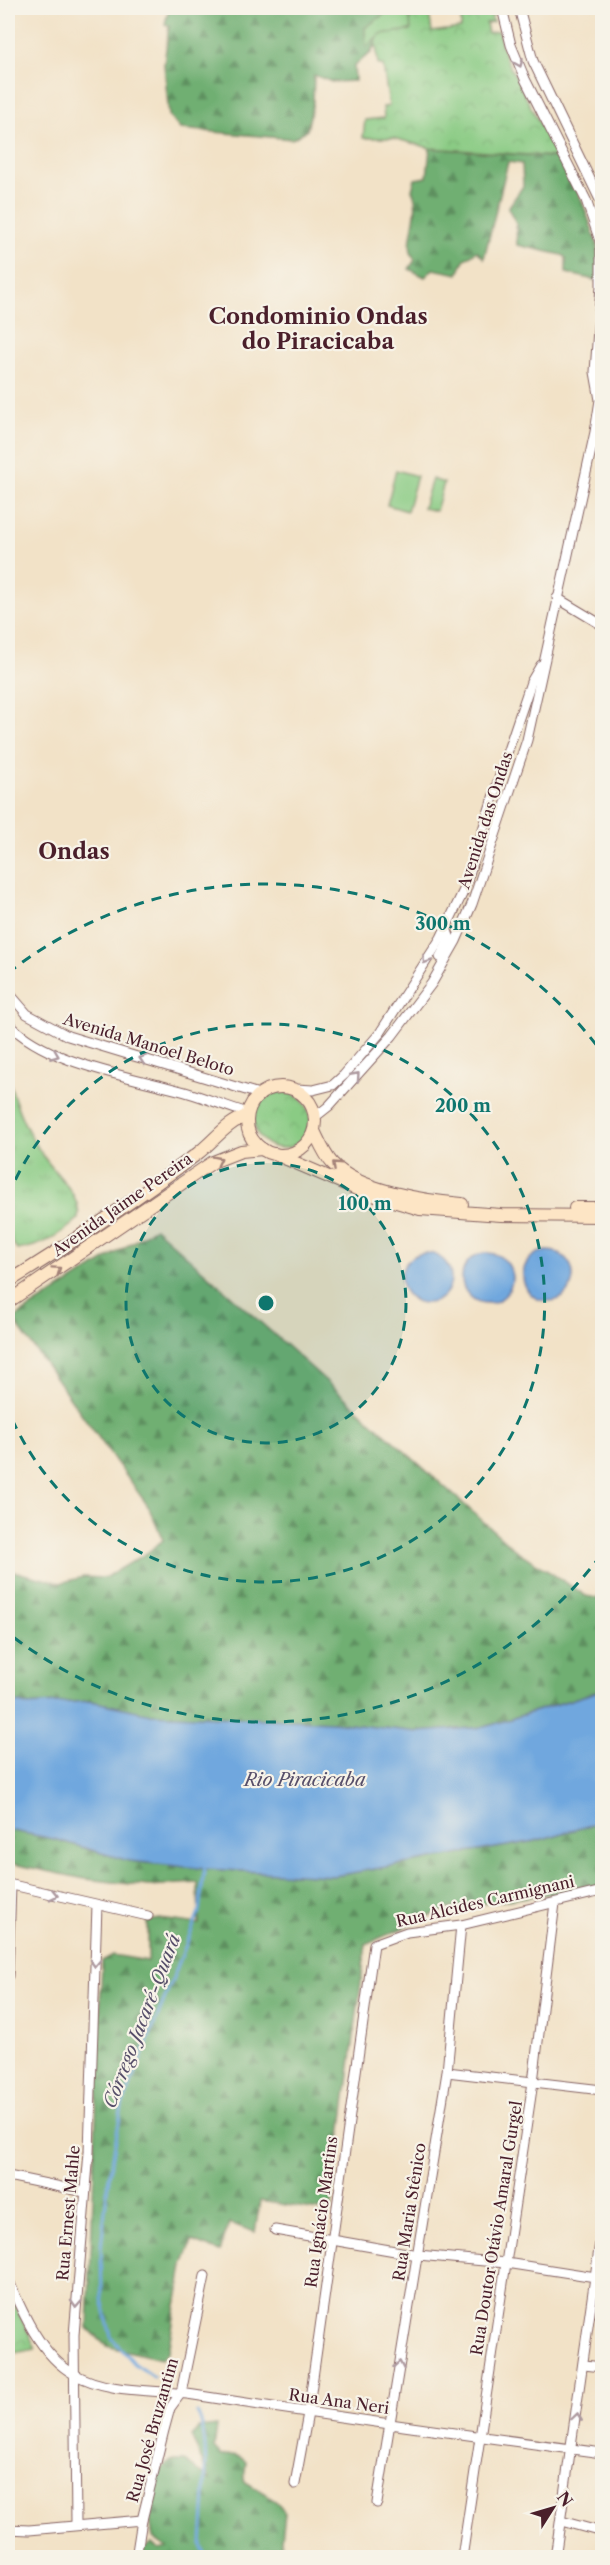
<svg xmlns="http://www.w3.org/2000/svg" width="610" height="2565" viewBox="0 0 610 2565" font-family="'Libre Caslon Text',serif">
<style>
.grass{fill:url(#grass-tufts);stroke:#6a7558;stroke-width:1.5}
.forest{fill:url(#forest-firs);stroke:#5c674e;stroke-width:1.5}
.park{fill:url(#park-crowns);stroke:#6a7558;stroke-width:1.5}
.pitch{fill:#8acb84;stroke:#6a7558;stroke-width:1.5}
.water{fill:#6fa7de;stroke:#5c6384;stroke-width:1.5}
.lines{fill:none;stroke-linecap:round;stroke-linejoin:round}
.stream{stroke:#6fa7de;stroke-width:3}
.minor-casing{stroke:#856362;stroke-width:11}
.secondary-casing{stroke:#856362;stroke-width:14}
.minor{stroke:#fff;stroke-width:9}
.secondary{stroke:#fde5c5;stroke-width:12}
.oneway{stroke:#ae9aa0}
.oneway2{stroke:#a48278}
.ring{fill:none;stroke:#0f766e;stroke-width:3;stroke-dasharray:10 8}
.labels{text-anchor:middle;dominant-baseline:central;stroke-width:4.5;stroke-linejoin:round;paint-order:stroke}
.street-label{font-size:16px;fill:#4a1f2b;stroke:#f7f3e8}
.water-label{font-size:18px;font-style:italic;fill:#574f6a;stroke:#f7f3e8}
.district-label{font-size:22px;font-weight:bold;fill:#4a1f2b;stroke:#f7f3e8}
.centre{fill:#0f766e;stroke:#f7f3e8;stroke-width:3}
.ring-label{font-size:18px;text-anchor:middle;font-weight:bold;fill:#0f766e;stroke:#f7f3e8;stroke-width:4.5;stroke-linejoin:round;paint-order:stroke}
</style>
<defs>
<pattern id="grass-tufts" width="24" height="20" patternUnits="userSpaceOnUse" patternTransform="scale(1.5)"><rect width="24" height="20" fill="#8acb84"/><path d="M3 7l-1-3M5 7V3M7 7l1-3M15 17l-1-3M17 17v-4M19 17l1-3" fill="none" stroke="#79ae72"/></pattern>
<pattern id="forest-firs" width="22" height="20" patternUnits="userSpaceOnUse" patternTransform="scale(1.5)"><rect width="22" height="20" fill="#6faf72"/><path d="M5 1l3.5 6h-7zM16 11l3.5 6h-7z" fill="#5d8e5e"/></pattern>
<pattern id="park-crowns" width="20" height="18" patternUnits="userSpaceOnUse" patternTransform="scale(1.5)"><rect width="20" height="18" fill="#8acb84"/><path d="M2 6a3 3 0 1 1 6 0M12 15a3 3 0 1 1 6 0" fill="none" stroke="#79ae72"/></pattern>
</defs>
<rect width="100%" height="100%" fill="#f7f3e8"/>
<filter id="ink" filterUnits="userSpaceOnUse"><feTurbulence type="fractalNoise" baseFrequency=".0167" numOctaves="2"/><feDisplacementMap in="SourceGraphic" scale="12" xChannelSelector="R" yChannelSelector="G"/><feConvolveMatrix kernelMatrix="1 2 1 2 8 2 1 2 1" color-interpolation-filters="sRGB"/></filter>
<filter id="wash" filterUnits="userSpaceOnUse"><feTurbulence type="fractalNoise" baseFrequency=".008" numOctaves="4" result="noise"/><feDisplacementMap in="SourceGraphic" scale="24" xChannelSelector="R" yChannelSelector="G"/><feGaussianBlur stdDeviation="1.35" result="paint"/><feColorMatrix in="noise" values="0 0 0 0 0 0 0 0 0 0 0 0 0 0 0 0 0 1.4 0 .05"/><feComposite in="paint" operator="in"/></filter>
<g filter="url(#wash)">
<rect width="100%" height="100%" fill="#f2e2c7"/>
<path class="grass" d="M8,1063c2,7 1,15 3,23 6,25 18,49 33,71 12,18 39,39 34,62 -18,17 -36,27 -61,31l-9,-15z"/>
<g class="forest">
<polygon points="169,8 386,8 386,13 365,28 380,34 371,53 354,65 355,81 332,82 314,75 313,102 307,130 292,139 180,129 169,116 164,64 169,26 165,24"/>
<path d="M430,148l132,10 20,43 15,42 1,38 -32,-8v-15l-4,-3 -45,-10 -1,-22 -8,-15 15,-22 -1,-22 -14,-2 -24,96 -7,-7 -13,9 -6,14 -25,-5 -8,8 -16,-8 6,-9c-14,-17 9,-48 -3,-70l3,-11 12,-2z"/>
<polygon points="155,1228 514,1549 586,1596 602,1599 602,1690 485,1727 418,1732 332,1722 147,1714 91,1701 26,1705 8,1700 8,1570 60,1583 83,1577 105,1578 147,1553 163,1540 148,1506 13,1319"/>
<polygon points="602,1822 602,1886 447,1909 366,1944 331,2212 260,2201 255,2232 229,2223 220,2252 192,2241 183,2266 168,2352 161,2359 106,2346 88,2328 102,1961 113,1955 148,1961 148,1921 160,1919 199,1924 198,1883 148,1886 85,1879 8,1863 8,1830 54,1839 129,1861 207,1869 334,1876 535,1841"/>
<path d="M217,2426l-3,22 7,8c10,-2 17,-2 25,6l-2,19 30,18 11,14 -5,44 -138,1 -2,-6 11,-9 8,7 8,-2 -14,-10 -4,-25 10,-41 12,-11h14l25,19 -19,-44 8,-8z"/>
</g>
<g class="park">
<polygon points="385,8 459,8 429,12 432,32 461,28 461,8 491,8 496,13 491,17 494,22 486,23 488,33 498,31 505,57 557,157 430,148 393,138 363,138 365,120 384,118 383,107 389,106 383,65 378,65 376,45 369,54 380,34 408,11 386,13"/>
<circle cx="282" cy="1120" r="28"/>
<polygon points="8,2291 36,2349 8,2354"/>
</g>
<g class="pitch">
<polygon points="409,10 411,30 380,34 366,47 365,28 386,13"/>
<polygon points="396,470 417,476 407,511 387,505"/>
<polygon points="432,479 444,483 436,511 423,508"/>
</g>
<g class="water">
<circle cx="548" cy="1276" r="25"/>
<circle cx="426" cy="1278" r="25"/>
<circle cx="487" cy="1278" r="25"/>
<polygon points="602,1690 602,1822 535,1841 334,1876 207,1869 129,1861 54,1839 8,1830 8,1700 26,1705 91,1701 151,1714 332,1722 418,1732 485,1727"/>
</g>
<g class="lines">
<g class="stream">
<polyline points="154,2377 135,2364 111,2337 102,2299 101,2247 108,2183 122,2106 199,1912 205,1864"/>
<path d="M197,2413c15,22 6,103 5,132l4,13"/>
</g>
</g>
</g>
<g filter="url(#ink)">
<g class="lines">
<defs>
<g id="minor">
<polyline points="519,8 533,61 602,204"/>
<polyline points="557,598 602,625"/>
<polyline points="440,957 450,939 446,928"/>
<polyline points="8,992 27,1014 68,1036 259,1094"/>
<path d="M8,1023c38,40 116,52 170,67 24,6 46,16 70,23"/>
<polyline points="296,1089 313,1090 333,1085 344,1075 380,1033 441,938 464,890 508,750 531,682 541,665"/>
<polyline points="315,1117 329,1106 392,1036 432,983 456,941 472,904 527,740 595,432 600,400 595,372 601,286 601,244 586,200 525,79 511,45 502,8"/>
<polyline points="8,1884 148,1916"/>
<polyline points="8,1976 11,1885"/>
<polyline points="447,2072 602,2090"/>
<polyline points="8,2176 85,2192"/>
<polyline points="275,2230 418,2255 506,2263 602,2278"/>
<path d="M8,2279c14,33 33,77 66,95 36,20 80,15 120,21 136,21 272,40 408,58"/>
<polyline points="584,2365 602,2367"/>
<polyline points="295,2484 308,2413 374,1944 407,1932 461,1925 602,1891"/>
<polyline points="377,2503 447,2072 461,1925"/>
<polyline points="561,2521 602,2532"/>
<polyline points="76,2524 74,2335 89,2152 97,1905"/>
<polyline points="8,2529 29,2530 142,2520"/>
<polyline points="136,2558 142,2520 164,2430 170,2408 181,2393 205,2276"/>
<polyline points="462,2558 533,2082 555,1903"/>
<polyline points="555,2558 602,2228"/>
</g>
<g id="secondary">
<circle cx="281" cy="1121" r="34"/>
<path d="M314,1131c5,10 10,23 18,32 26,28 94,38 130,41"/>
<polyline points="275,1154 366,1193 420,1209 501,1215 602,1216"/>
<polyline points="575,1208 602,1208"/>
<path d="M8,1282c64,-39 128,-83 189,-128 16,-12 31,-33 50,-38"/>
<polyline points="8,1302 213,1162 241,1151 262,1149"/>
</g>
</defs>
<use href="#minor" class="minor-casing"/>
<use href="#secondary" class="secondary-casing"/>
<use href="#minor" class="minor"/>
<use href="#secondary" class="secondary"/>
</g>
<defs><path id="oneway-chevron" d="M-2-3.5L2.5 0L-2 3.5" fill="none" stroke-width="1.6" stroke-linecap="round" stroke-linejoin="round" transform="scale(1.5)"/></defs>
<g class="oneway">
<use href="#oneway-chevron" transform="translate(519 63) rotate(68)"/>
<use href="#oneway-chevron" transform="translate(426 960) rotate(124)"/>
<use href="#oneway-chevron" transform="translate(55 1055) rotate(22)"/>
<use href="#oneway-chevron" transform="translate(143 1059) rotate(-163)"/>
<use href="#oneway-chevron" transform="translate(356 1076) rotate(-48)"/>
<use href="#oneway-chevron" transform="translate(54 1895) rotate(13)"/>
<use href="#oneway-chevron" transform="translate(95 1963) rotate(92)"/>
<use href="#oneway-chevron" transform="translate(76 2304) rotate(93)"/>
<use href="#oneway-chevron" transform="translate(399 2365) rotate(-80)"/>
<use href="#oneway-chevron" transform="translate(577 2417) rotate(-82)"/>
</g>
<g class="oneway2">
<use href="#oneway-chevron" transform="translate(218 1160) rotate(-27)"/>
<use href="#oneway-chevron" transform="translate(336 1165) rotate(-137)"/>
<use href="#oneway-chevron" transform="translate(57 1270) rotate(-35)"/>
</g>
</g>
<circle cx="266" cy="1303" r="140" fill="#0f766e" fill-opacity=".12"/>
<g class="ring">
<circle cx="266" cy="1303" r="140"/>
<path d="M8 1196A279 279 0 1 1 8 1410"/>
<path d="M601 1555A419 419 0 0 1 8 1633M8 973A419 419 0 0 1 601 1051"/>
</g>
<g class="labels">
<g class="street-label">
<text transform="translate(485 820) rotate(-72)">Avenida das Ondas</text>
<text transform="translate(149 1044) rotate(17)">Avenida Manoel Beloto</text>
<text transform="translate(122 1204) rotate(-35)">Avenida Jaime Pereira</text>
<text transform="translate(485 1901) rotate(-13)">Rua Alcides Carmignani</text>
<text transform="translate(321 2212) rotate(-82)">Rua Ignácio Martins</text>
<text transform="translate(409 2212) rotate(-81)">Rua Maria Stênico</text>
<text transform="translate(68 2213) rotate(-85)">Rua Ernest Mahle</text>
<text transform="translate(496 2228) rotate(-81)">Rua Doutor Otávio Amaral Gurgel</text>
<text transform="translate(339 2401) rotate(8)">Rua Ana Neri</text>
<text transform="translate(152 2430) rotate(-74)">Rua José Bruzantim</text>
</g>
<g class="water-label">
<text x="305" y="1780">Rio Piracicaba</text>
<text transform="translate(142 2021) rotate(-69)">Córrego Jacaré-Quará</text>
</g>
<g class="district-label">
<text x="318" y="316">Condominio Ondas<tspan x="318" dy="25">do Piracicaba</tspan></text>
<text x="74" y="851">Ondas</text>
</g>
</g>
<circle cx="266" cy="1303" r="9" class="centre"/>
<g class="ring-label">
<text x="443" y="930">300 m</text>
<text x="463" y="1112">200 m</text>
<text x="365" y="1210">100 m</text>
</g>
<rect width="610" height="2565" fill="none" stroke="#f7f3e8" stroke-width="30"/>
<g transform="translate(553 2508) rotate(53)" stroke="#f7f3e8" stroke-width="4.5" paint-order="stroke">
<path d="M0-4.5L10 22L0 15L-10 22Z" fill="#4a1f2b"/>
<text y="-9" font-size="16" font-weight="bold" text-anchor="middle" fill="#4a1f2b">N</text>
</g>
</svg>
